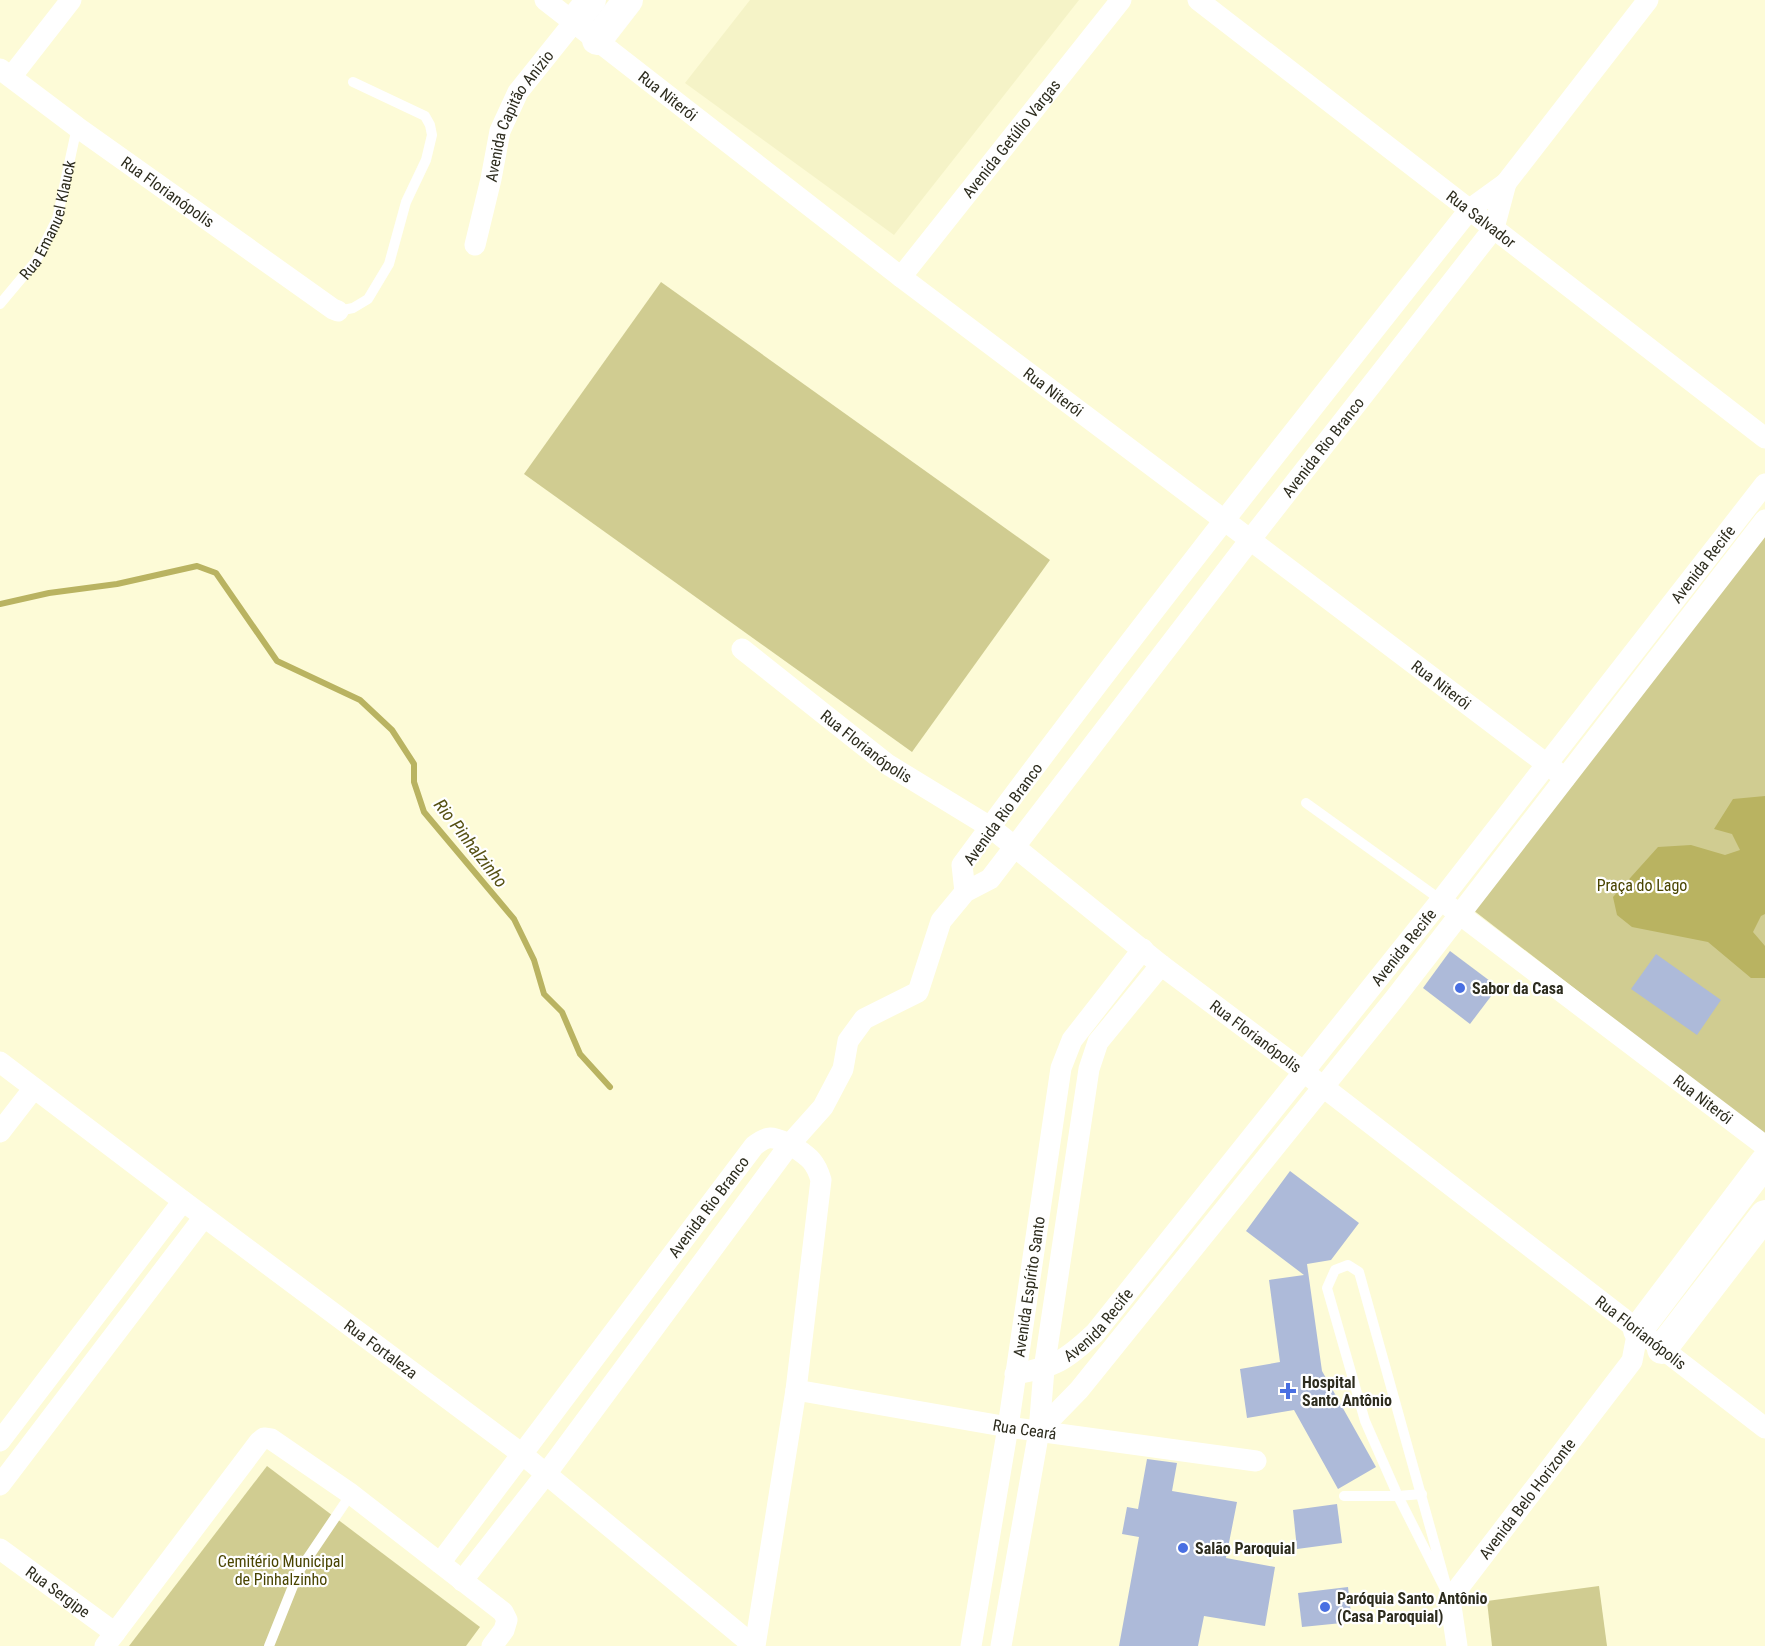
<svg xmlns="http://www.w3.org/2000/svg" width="1765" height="1646" viewBox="0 0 1765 1646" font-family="'Roboto Condensed',sans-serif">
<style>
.built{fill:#f5f3c7}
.green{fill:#d0cc91}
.water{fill:#b9b361}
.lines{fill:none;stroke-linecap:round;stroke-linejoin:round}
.stream{stroke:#b9b361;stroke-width:6}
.building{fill:#adbad9}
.lane{stroke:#fff;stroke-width:10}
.street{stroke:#fff;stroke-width:21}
.secondary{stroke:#fff;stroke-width:30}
.poi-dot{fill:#496fe2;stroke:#fff;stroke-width:2}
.labels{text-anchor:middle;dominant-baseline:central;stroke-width:4.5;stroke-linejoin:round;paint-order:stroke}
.street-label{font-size:16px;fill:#2d2c1e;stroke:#fff}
.park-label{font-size:16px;fill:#494400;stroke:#fff}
.poi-label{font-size:16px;font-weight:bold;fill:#2d2c1e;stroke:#fff;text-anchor:start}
.water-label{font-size:18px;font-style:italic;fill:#565113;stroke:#fff}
</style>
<rect width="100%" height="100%" fill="#fdfbd7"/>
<polygon class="built" points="750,0 1079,0 894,235 685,83"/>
<g class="green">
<polygon points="661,282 1050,560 912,752 524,474"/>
<polygon points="1765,526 1765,1136 1468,906"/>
<polygon points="267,1466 480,1627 466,1646 129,1646"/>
<polygon points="1599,1586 1607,1646 1492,1646 1487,1601"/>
</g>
<polygon class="water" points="1765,796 1765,914 1761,916 1753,932 1765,946 1765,978 1751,978 1708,942 1632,927 1617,915 1613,897 1658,847 1691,845 1725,855 1740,850 1732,834 1714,829 1733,799"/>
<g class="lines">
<polyline class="stream" points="0,604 49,593 117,584 197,566 216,573 277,661 360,700 392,730 414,764 414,782 424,812 514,919 534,960 544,994 562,1012 580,1054 610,1087"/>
</g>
<g class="building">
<polygon points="1450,951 1498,987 1470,1024 1423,988"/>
<polygon points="1656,954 1721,1000 1697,1035 1631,989"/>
<polygon points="1290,1171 1359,1223 1331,1260 1307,1264 1322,1371 1376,1467 1338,1489 1294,1410 1247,1418 1240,1369 1280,1362 1269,1280 1304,1275 1246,1231"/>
<polygon points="1147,1459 1177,1463 1172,1491 1237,1502 1226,1558 1275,1567 1265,1626 1204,1616 1198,1646 1119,1646 1139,1537 1122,1534 1127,1507 1138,1509"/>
<polygon points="1337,1504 1342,1543 1297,1549 1293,1510"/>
<polygon points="1348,1587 1352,1622 1302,1627 1298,1593"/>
</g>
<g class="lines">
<g class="lane">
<path id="s1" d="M0,304l36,-43 21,-42 20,-92"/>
<polyline points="338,311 353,308 368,299 389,264 406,202 426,160 432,135 430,125 425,116 353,82"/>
<polyline points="1306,803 1441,900"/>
<polygon points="1348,1265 1359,1272 1450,1599 1398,1496 1365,1421 1327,1288 1335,1270"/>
<polyline points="1344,1496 1398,1496 1422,1494"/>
<polyline points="269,1646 299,1571 351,1494"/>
</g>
<g class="street">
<path id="s2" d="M545,0l356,277 323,243 341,258"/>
<path id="s3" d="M1198,0l567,438"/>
<path id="s4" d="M0,69l77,58 256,182 5,2"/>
<polyline points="11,77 71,0"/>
<polyline points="1506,183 1648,0"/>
<path id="s5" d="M475,245l16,-66 9,-48 18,-39 56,-70"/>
<path id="s6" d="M901,277l220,-277"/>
<path id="s7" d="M742,649l145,115 103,63 171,138 143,107 461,356"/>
<path id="s8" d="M1450,907l315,239"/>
<path id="s9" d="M0,1062l183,139 339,253 232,192"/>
<polyline points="0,1132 34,1088"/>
<path id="s10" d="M1015,1374c40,-7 50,-13 80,-41l346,-433 324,-416"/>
<path id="s11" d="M796,1390l212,37 248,34"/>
<polyline points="1039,1431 1079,1390 1395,998 1765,520"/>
<polyline points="0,1441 183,1201"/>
<polyline points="0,1485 204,1217"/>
<path id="s12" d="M0,1549l115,84"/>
<path id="s13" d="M440,1563l314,-417c15,-12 19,-9 36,-2l-244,330 -84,107"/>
<polyline points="105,1646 259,1442 264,1438 271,1439 351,1494 503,1612 507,1620 504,1630 492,1646"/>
<path id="s14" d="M755,1646l41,-256 25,-210c-6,-21 -14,-24 -31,-36l33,-37 20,-38 5,-28 16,-22 54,-27 23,-71 24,-29 25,-13 260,-339 244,-312 12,-45 -36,26c-172,217 -344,433 -508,656l3,27"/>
<path id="s15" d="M971,1646l37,-219 53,-359 11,-28 71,-91"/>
<polyline points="1001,1646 1039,1431 1044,1369 1089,1069 1098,1042 1161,965"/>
<path id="s16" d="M1457,1646l-7,-47 182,-238 6,-31"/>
</g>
<g class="secondary">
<polyline points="574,22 591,0"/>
<polyline points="597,40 628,0"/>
<polyline points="1638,1330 1765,1162"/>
<polyline points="1662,1349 1765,1215"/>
</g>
</g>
<g class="poi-dot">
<circle cx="1460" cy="988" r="6"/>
<path d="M1285 1382h6v6h6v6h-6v6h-6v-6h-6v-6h6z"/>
<circle cx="1183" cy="1548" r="6"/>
<circle cx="1325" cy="1607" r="6"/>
</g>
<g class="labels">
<g class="street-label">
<text stroke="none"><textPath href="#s2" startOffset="156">Rua Niterói</textPath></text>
<text stroke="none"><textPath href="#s5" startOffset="138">Avenida Capitão Anizio</textPath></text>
<text stroke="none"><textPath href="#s6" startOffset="177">Avenida Getúlio Vargas</textPath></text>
<text stroke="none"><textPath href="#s4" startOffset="208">Rua Florianópolis</textPath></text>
<text stroke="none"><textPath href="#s1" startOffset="99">Rua Emanuel Klauck</textPath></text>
<text stroke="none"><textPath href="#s3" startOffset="358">Rua Salvador</textPath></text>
<text stroke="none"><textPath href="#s2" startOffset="642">Rua Niterói</textPath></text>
<text stroke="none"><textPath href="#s14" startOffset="1414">Avenida Rio Branco</textPath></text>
<text stroke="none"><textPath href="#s10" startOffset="1072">Avenida Recife</textPath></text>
<text stroke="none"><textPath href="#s2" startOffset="1128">Rua Niterói</textPath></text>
<text stroke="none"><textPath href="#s7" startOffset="158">Rua Florianópolis</textPath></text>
<text transform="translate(1003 814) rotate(-54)">Avenida Rio Branco</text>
<text stroke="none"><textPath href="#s10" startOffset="586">Avenida Recife</textPath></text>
<text stroke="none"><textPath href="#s7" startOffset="644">Rua Florianópolis</textPath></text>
<text stroke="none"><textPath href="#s8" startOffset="318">Rua Niterói</textPath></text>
<text stroke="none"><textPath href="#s13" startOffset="446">Avenida Rio Branco</textPath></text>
<text stroke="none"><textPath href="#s15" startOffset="364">Avenida Espírito Santo</textPath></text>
<text stroke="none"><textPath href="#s10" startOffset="100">Avenida Recife</textPath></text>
<text stroke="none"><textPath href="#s7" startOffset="1130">Rua Florianópolis</textPath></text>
<text stroke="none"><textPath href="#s9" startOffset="477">Rua Fortaleza</textPath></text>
<text stroke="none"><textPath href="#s11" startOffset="232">Rua Ceará</textPath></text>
<text stroke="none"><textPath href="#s16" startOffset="174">Avenida Belo Horizonte</textPath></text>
<text stroke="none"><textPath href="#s12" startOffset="72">Rua Sergipe</textPath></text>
</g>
<g class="park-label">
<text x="1642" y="885">Praça do Lago</text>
<text x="281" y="1561">Cemitério Municipal<tspan x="281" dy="18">de Pinhalzinho</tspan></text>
</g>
<g class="poi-label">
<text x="1472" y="988">Sabor da Casa</text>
<text x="1302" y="1382">Hospital<tspan x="1302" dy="18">Santo Antônio</tspan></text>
<text x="1195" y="1548">Salão Paroquial</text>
<text x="1337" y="1598">Paróquia Santo Antônio<tspan x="1337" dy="18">(Casa Paroquial)</tspan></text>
</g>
<g class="water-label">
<text transform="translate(471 843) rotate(52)">Rio Pinhalzinho</text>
</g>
</g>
</svg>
